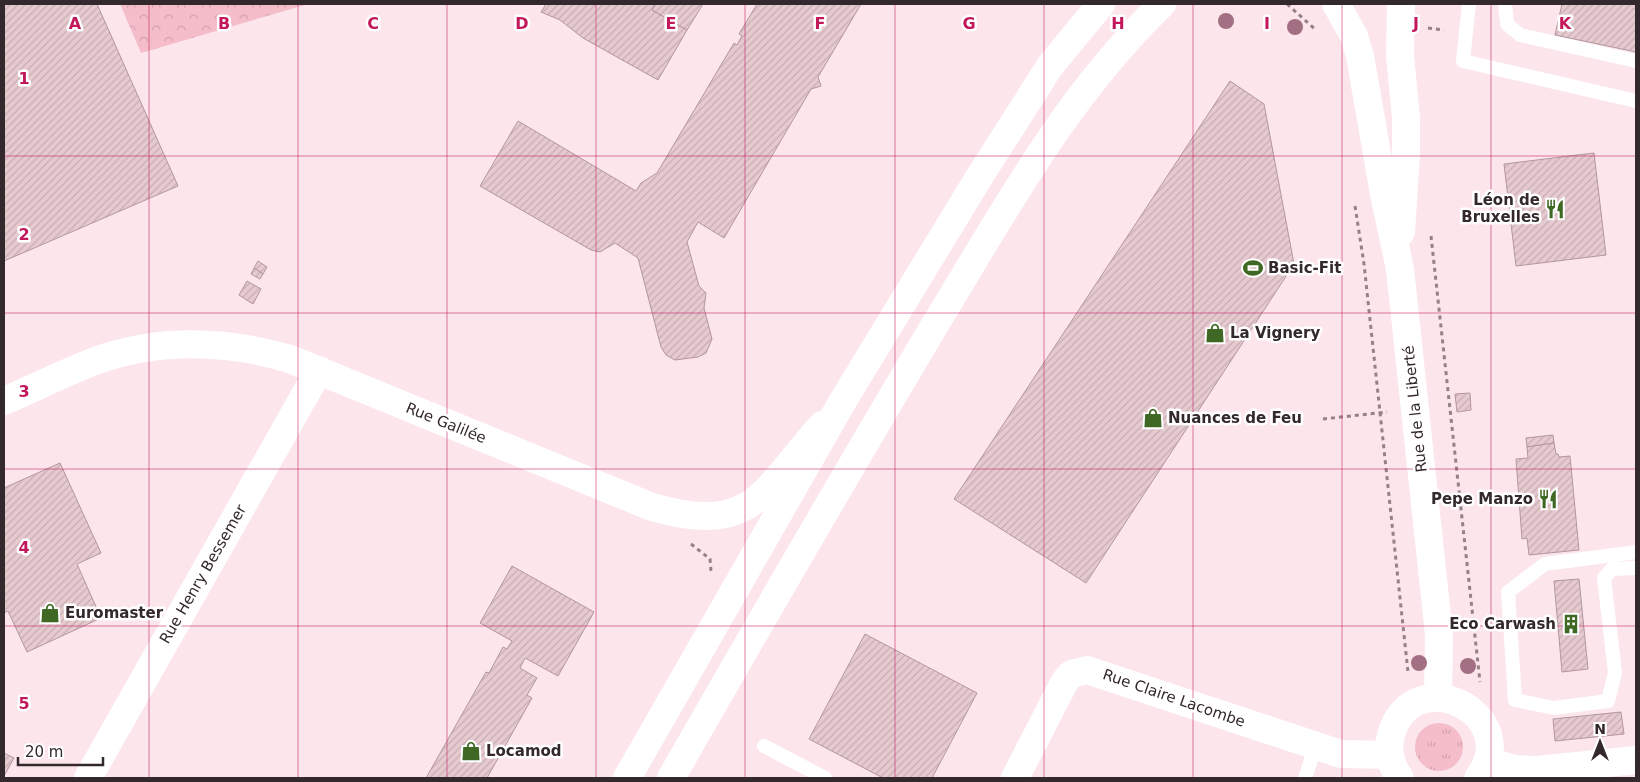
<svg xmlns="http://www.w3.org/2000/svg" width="1640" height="782" viewBox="0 0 1640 782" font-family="'DejaVu Sans',sans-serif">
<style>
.grass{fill:url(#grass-tufts)}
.forest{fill:url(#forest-crowns)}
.building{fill:url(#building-hatch);stroke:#b2979e}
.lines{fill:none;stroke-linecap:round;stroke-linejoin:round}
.path{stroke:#938387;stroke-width:3;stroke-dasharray:4 4;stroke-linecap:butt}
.service{stroke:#fff;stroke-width:14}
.minor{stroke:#fff;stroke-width:28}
.tertiary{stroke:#fff;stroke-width:28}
.tree{fill:#a27082}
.grid{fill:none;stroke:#c2185b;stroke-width:1;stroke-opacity:0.55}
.labels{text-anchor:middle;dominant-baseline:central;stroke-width:5;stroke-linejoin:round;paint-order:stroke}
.poi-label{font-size:15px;font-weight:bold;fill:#33282b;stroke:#fff;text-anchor:start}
.street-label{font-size:15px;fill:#33282b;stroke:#fff}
.grid-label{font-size:16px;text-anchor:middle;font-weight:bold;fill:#c2185b;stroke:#fff;stroke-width:5;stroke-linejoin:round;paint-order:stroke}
</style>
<defs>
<pattern id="grass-tufts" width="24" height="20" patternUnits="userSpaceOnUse" patternTransform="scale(1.25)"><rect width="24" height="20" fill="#f5bcca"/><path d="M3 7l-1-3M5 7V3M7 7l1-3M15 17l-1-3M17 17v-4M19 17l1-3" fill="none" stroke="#d2a2ae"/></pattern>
<pattern id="forest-crowns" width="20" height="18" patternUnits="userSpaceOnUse" patternTransform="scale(1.25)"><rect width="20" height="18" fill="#f5bcca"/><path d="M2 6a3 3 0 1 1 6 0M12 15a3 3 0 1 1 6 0" fill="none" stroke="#d2a2ae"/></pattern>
<pattern id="building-hatch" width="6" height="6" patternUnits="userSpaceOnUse" patternTransform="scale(1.25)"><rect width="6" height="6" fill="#e6cad0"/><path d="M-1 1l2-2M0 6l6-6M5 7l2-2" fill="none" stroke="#c6aeb3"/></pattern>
</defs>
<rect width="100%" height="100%" fill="#fce5eb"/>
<circle class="grass" cx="1439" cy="747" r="24"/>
<polygon class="forest" points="120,4 308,4 141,53"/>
<g class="building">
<polygon points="4,4 97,4 178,186 4,261"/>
<polygon points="546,4 656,4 652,10 687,30 658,80 583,38 560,20 541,12"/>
<polygon points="656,4 703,4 687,30 652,10"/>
<polygon points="757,4 861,4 818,77 821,86 811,89 724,238 698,222 687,242 699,286 706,293 704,308 712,339 706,353 698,357 675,360 666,355 661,347 638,258 615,243 600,252 591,250 480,186 518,121 636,191 641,183 657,173 734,43 737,45 742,36 739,34"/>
<polygon points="1562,4 1636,4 1636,52 1555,35"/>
<polygon points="1230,81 1264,104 1294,264 1086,583 954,499"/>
<polygon points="1594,153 1606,255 1516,266 1504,164"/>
<polygon points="258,261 267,267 263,274 254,268"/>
<polygon points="254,268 263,274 260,279 251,274"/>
<polygon points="247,281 261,289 253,304 239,295"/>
<polygon points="1470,393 1471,410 1457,412 1455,394"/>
<polygon points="1553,435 1554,443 1527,447 1526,438"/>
<polygon points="1554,443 1556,454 1558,454 1559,457 1570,456 1579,550 1529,555 1527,538 1522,539 1516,459 1528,458 1527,447"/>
<polygon points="60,463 101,553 77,564 101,618 27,652 8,611 4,613 4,488"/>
<polygon points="512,566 594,612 558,676 525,658 520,668 537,678 527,695 532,698 487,778 426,778 486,672 489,673 503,647 507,649 512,641 480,623"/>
<polygon points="1579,579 1588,669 1562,672 1554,581"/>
<polygon points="865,634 977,693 932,778 883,778 809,739"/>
<polygon points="1621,712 1624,734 1555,741 1553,719"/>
<polygon points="4,753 14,758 4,776"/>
</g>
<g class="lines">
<g class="path">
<polyline points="1287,4 1316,30"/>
<polyline points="1428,28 1444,30"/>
<polyline points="1355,206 1364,264 1408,672"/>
<polyline points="1431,236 1480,682"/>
<polyline points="1323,419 1387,412"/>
<polyline points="691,544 710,559 711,571"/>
</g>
<g class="service">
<polyline points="1469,4 1463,61 1636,101"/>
<polyline points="1505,4 1507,24 1520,35 1636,61"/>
<polyline points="1636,552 1545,564 1508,592 1515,700 1554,708 1608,701 1615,673 1604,578 1612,569 1636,568"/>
<polyline points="764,746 825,778"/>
<polyline points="1305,778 1316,745"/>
</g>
<g class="minor">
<polyline points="1336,4 1354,36 1360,56 1384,194 1400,269 1439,635 1438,698"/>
<polyline points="1401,4 1400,56 1406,117 1406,155 1401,232"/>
<path d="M4,401c30,-13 60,-28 91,-40 62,-23 132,-21 195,-2l362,148c102,29 110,-15 170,-82"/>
<polyline points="1488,761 1514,769 1537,770 1636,760"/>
<polyline points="88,778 319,370"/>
<polyline points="1015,778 1065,681 1071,674 1087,670 1341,754 1390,755"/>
<path d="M1400,778c-9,-12 -13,-28 -9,-43 22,-77 135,-20 87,43"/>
</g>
<g class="tertiary">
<polyline points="627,778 844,399 978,179 1050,66 1101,4"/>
<path d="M671,778c87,-152 175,-304 265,-455 69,-113 129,-225 226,-319"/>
</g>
</g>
<g class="tree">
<circle cx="1226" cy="21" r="8"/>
<circle cx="1295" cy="27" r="8"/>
<circle cx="1419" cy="663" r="8"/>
<circle cx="1468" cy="666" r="8"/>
</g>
<path class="grid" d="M149,4v774M298,4v774M447,4v774M596,4v774M745,4v774M895,4v774M1044,4v774M1193,4v774M1342,4v774M1491,4v774M4,156h1632M4,313h1632M4,469h1632M4,626h1632"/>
<defs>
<symbol id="restaurant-bare" viewBox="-9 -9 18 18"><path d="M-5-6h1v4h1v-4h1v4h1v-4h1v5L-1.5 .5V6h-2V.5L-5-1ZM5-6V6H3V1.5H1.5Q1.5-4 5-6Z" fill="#3f6824" stroke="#fff" stroke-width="2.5" paint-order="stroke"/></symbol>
<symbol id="stadium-bare" viewBox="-9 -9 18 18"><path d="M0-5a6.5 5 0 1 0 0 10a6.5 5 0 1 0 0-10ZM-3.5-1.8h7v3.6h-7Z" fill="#3f6824" stroke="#fff" stroke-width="2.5" paint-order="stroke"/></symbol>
<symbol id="shop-bare" viewBox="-9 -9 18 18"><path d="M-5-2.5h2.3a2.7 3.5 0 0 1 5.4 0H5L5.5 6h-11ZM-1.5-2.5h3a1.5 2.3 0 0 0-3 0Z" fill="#3f6824" stroke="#fff" stroke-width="2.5" paint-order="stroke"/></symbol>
<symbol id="building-bare" viewBox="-9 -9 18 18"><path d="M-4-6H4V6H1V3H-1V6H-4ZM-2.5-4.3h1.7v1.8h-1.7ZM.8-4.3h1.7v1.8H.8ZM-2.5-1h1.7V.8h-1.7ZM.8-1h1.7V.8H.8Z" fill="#3f6824" stroke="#fff" stroke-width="2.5" paint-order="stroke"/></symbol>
</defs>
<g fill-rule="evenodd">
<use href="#restaurant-bare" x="1541" y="195" width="28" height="28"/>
<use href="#stadium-bare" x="1239" y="254" width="28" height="28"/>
<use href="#shop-bare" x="1201" y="319" width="28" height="28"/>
<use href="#shop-bare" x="1139" y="404" width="28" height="28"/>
<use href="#restaurant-bare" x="1534" y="485" width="28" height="28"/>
<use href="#shop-bare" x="36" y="599" width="28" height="28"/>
<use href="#building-bare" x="1557" y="610" width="28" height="28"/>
<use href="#shop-bare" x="457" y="737" width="28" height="28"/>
</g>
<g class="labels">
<g class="poi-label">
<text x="1540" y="200" text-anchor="end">Léon de<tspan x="1540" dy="17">Bruxelles</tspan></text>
<text x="1268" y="268">Basic-Fit</text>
<text x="1230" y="333">La Vignery</text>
<text x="1168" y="418">Nuances de Feu</text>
<text x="1533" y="499" text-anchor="end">Pepe Manzo</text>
<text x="65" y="613">Euromaster</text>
<text x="1556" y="624" text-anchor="end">Eco Carwash</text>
<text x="486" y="751">Locamod</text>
</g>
<g class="street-label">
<text transform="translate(1415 409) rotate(-96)">Rue de la Liberté</text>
<text transform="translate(446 423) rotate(22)">Rue Galilée</text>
<text transform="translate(203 574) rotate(-60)">Rue Henry Bessemer</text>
<text transform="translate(1174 698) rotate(19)">Rue Claire Lacombe</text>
</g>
</g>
<g class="grid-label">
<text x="75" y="29">A</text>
<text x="224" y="29">B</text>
<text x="373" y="29">C</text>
<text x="522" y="29">D</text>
<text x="671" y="29">E</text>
<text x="820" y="29">F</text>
<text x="969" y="29">G</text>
<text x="1118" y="29">H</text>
<text x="1267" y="29">I</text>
<text x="1416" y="29">J</text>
<text x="1565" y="29">K</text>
<text x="24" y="84">1</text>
<text x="24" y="240">2</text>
<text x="24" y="397">3</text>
<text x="24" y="553">4</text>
<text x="24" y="709">5</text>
</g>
<rect width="1640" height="782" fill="none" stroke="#33282b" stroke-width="10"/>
<g transform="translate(1600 742)" stroke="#ffffff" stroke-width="4" paint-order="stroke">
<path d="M0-4L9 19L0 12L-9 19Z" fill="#33282b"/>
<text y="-8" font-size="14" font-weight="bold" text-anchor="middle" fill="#33282b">N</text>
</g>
<path d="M18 757v8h85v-8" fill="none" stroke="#33282b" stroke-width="2.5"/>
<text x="25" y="757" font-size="15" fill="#33282b" stroke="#ffffff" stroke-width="4" paint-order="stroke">20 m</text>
</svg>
